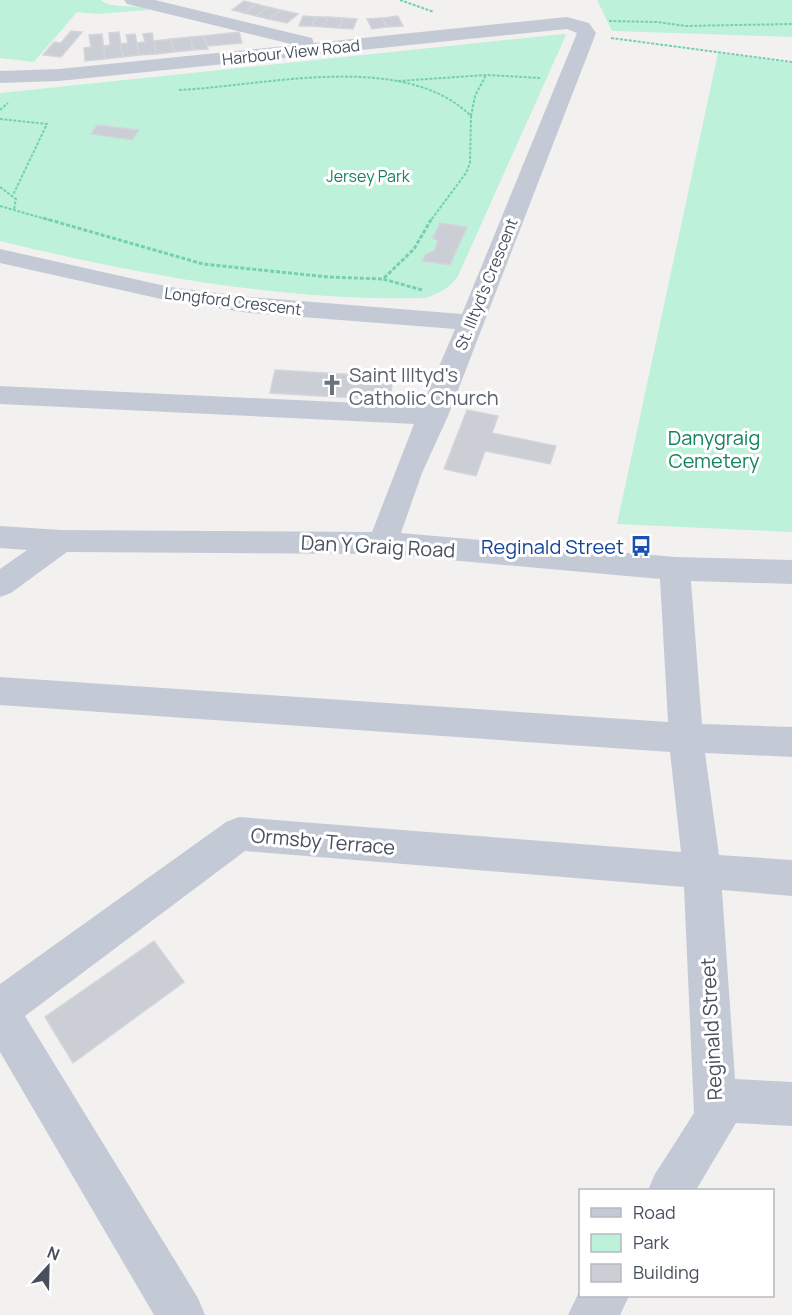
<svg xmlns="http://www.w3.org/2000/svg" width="792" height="1315" viewBox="0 0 792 1315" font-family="Manrope,sans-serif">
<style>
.green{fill:#bef1da}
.building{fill:#ccced6;stroke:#d4d5dc;stroke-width:1.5}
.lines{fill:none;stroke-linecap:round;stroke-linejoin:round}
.path-far1{stroke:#75d0b2;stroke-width:2;stroke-dasharray:3 1.5;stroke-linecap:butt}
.path{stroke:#75d0b2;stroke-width:3;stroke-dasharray:4 2;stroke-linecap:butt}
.minor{fill:#c4cad5;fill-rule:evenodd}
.labels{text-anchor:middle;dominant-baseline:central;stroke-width:6;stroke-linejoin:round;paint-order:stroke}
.far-street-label{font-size:16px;fill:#48505e;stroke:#fff}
.far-park-label{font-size:16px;fill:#15835e;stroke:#fff}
.worship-label{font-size:20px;fill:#5b616d;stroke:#fff;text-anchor:start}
.park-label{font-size:20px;fill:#15835e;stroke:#fff}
.street-label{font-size:20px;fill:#48505e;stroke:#fff}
.transit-label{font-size:20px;fill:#164399;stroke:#fff;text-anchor:end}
</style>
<rect width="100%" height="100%" fill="#f3f1f0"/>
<g class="green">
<path d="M0,0h101c11,10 33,3 48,10l-52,4 -20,-2 -43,50 -34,-4z"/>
<polygon points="597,0 792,0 792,37 612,31"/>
<path d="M563,34l3,1 -108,241c-8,12 -20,18 -33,22 -145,3 -285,-23 -425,-57v-148z"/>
<polygon points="718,53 792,63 792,532 617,524"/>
</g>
<g class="building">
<polygon points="244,1 256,4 244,13 232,10"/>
<polygon points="256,4 268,7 256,16 244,13"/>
<polygon points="268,7 281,10 269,19 256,16"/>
<polygon points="281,10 298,14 287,23 269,19"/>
<polygon points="303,16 316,17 312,26 299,26"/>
<polygon points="398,16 403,26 387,27 382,18"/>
<polygon points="316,17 328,17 324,27 312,26"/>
<polygon points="328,17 343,18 339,28 324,27"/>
<polygon points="343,18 357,19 353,29 339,28"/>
<polygon points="382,18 387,27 372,29 367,19"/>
<polygon points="71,31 82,32 61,57 43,55 54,42 61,43"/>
<polygon points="119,32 123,57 105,59 103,46 110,45 109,33"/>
<polygon points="239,32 242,43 208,46 204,36"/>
<polygon points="152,33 156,54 139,55 136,43 145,42 143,34"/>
<polygon points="102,34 105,59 85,61 84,48 91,47 89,35"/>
<polygon points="135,34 139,55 123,57 120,44 128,43 126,35"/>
<polygon points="204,36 208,49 193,50 190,37"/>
<polygon points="190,37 193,50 174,52 171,39"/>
<polygon points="171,39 174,52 156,54 154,41"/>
<polygon points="97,125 139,130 132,140 91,134"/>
<polygon points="440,223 467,227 450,265 422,261 426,254 434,251 438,241 433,238"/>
<polygon points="275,370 393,377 390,400 270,393"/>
<polygon points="467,410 498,416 492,433 556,446 550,464 485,451 476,476 444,469"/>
<polygon points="154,941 184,982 73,1063 45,1017"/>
</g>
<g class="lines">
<g class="path-far1">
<polyline points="400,0 434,12"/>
<polyline points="609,21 657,22 686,26 792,24"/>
<polyline points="611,38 792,62"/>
<polyline points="398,81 486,75 540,78"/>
<path d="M179,90c85,-4 225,-40 292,26l-1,47 -4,10 -35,47"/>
<polyline points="0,110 8,103"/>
<polyline points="471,116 475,96 486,75"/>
<polyline points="0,119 47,124 13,195"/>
<polyline points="0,187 16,199 14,209"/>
<polyline points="0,206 49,220"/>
</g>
<g class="path">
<polyline points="43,218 203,264 328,277 383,279"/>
<polyline points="422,290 383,279 414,249 432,218"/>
</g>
<g class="minor">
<polygon points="124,0 155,0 312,38 314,43 567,17 589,23 596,33 448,416 422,473 401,533 675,557 792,560 792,584 691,581 702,724 792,727 792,757 705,753 719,855 792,860 792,896 722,890 735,1079 792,1082 792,1126 736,1123 696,1190 648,1190 655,1174 694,1113 684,887 245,851 25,1016 198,1298 205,1315 154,1315 0,1052 0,984 226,822 239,817 681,852 670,752 0,705 0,677 668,722 660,579 383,554 67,552 11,593 0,597 0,569 27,550 0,548 0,526 61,530 372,532 414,424 0,404 0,386 422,406 455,329 250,313 170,301 0,263 0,249 170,287 250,297 462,314 577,33 567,29 59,81 0,83 0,71 59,69 295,45 127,4"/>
<polygon points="580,1290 580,1296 629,1296 620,1315 568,1315"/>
</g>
</g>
<defs>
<symbol id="church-bare" viewBox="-9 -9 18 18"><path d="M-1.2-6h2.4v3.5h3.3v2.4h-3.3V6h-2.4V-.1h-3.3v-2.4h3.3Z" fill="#6b7280" stroke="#fff" stroke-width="2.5" paint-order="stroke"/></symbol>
<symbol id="bus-bare" viewBox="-9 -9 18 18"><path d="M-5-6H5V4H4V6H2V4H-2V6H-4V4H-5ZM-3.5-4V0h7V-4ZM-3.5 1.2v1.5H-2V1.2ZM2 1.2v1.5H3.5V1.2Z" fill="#1a4fb4" stroke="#fff" stroke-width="2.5" paint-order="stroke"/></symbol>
</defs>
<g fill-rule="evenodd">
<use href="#church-bare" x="317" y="370" width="30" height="30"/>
<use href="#bus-bare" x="626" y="531" width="30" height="30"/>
</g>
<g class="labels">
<g class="far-street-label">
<text transform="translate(291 52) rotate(-6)">Harbour View Road</text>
<text transform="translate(486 284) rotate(-68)">St. Illtyd's Crescent</text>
<text transform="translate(233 301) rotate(7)">Longford Crescent</text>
</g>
<g class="far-park-label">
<text x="368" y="176">Jersey Park</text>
</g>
<g class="worship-label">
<text x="349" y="374">Saint Illtyd's<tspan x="349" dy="23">Catholic Church</tspan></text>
</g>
<g class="park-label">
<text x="714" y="437">Danygraig<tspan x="714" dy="23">Cemetery</tspan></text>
</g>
<g class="street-label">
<text transform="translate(378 546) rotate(3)">Dan Y Graig Road</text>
<text transform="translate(323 841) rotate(5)">Ormsby Terrace</text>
<text transform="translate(711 1029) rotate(-93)">Reginald Street</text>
</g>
<g class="transit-label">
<text x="624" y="546">Reginald Street</text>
</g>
</g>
<rect x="579" y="1189" width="195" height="108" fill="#ffffff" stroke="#b6b9bf" stroke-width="1.5"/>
<rect x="591" y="1208" width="30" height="9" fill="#c4cad5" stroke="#b6b9bf" stroke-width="1.5"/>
<text x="633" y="1219" font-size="18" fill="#48505e">Road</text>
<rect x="591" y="1234" width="30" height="18" fill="#bef1da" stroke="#b6b9bf" stroke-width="1.5"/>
<text x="633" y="1249" font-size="18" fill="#48505e">Park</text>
<rect x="591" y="1264" width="30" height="18" fill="#ccced6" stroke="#b6b9bf" stroke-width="1.5"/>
<text x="633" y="1279" font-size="18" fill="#48505e">Building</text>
<g transform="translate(48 1267) rotate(22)" stroke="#ffffff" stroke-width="4.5" paint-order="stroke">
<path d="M0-4.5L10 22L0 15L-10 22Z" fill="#48505e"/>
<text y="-9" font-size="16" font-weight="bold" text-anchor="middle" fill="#48505e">N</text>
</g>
</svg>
